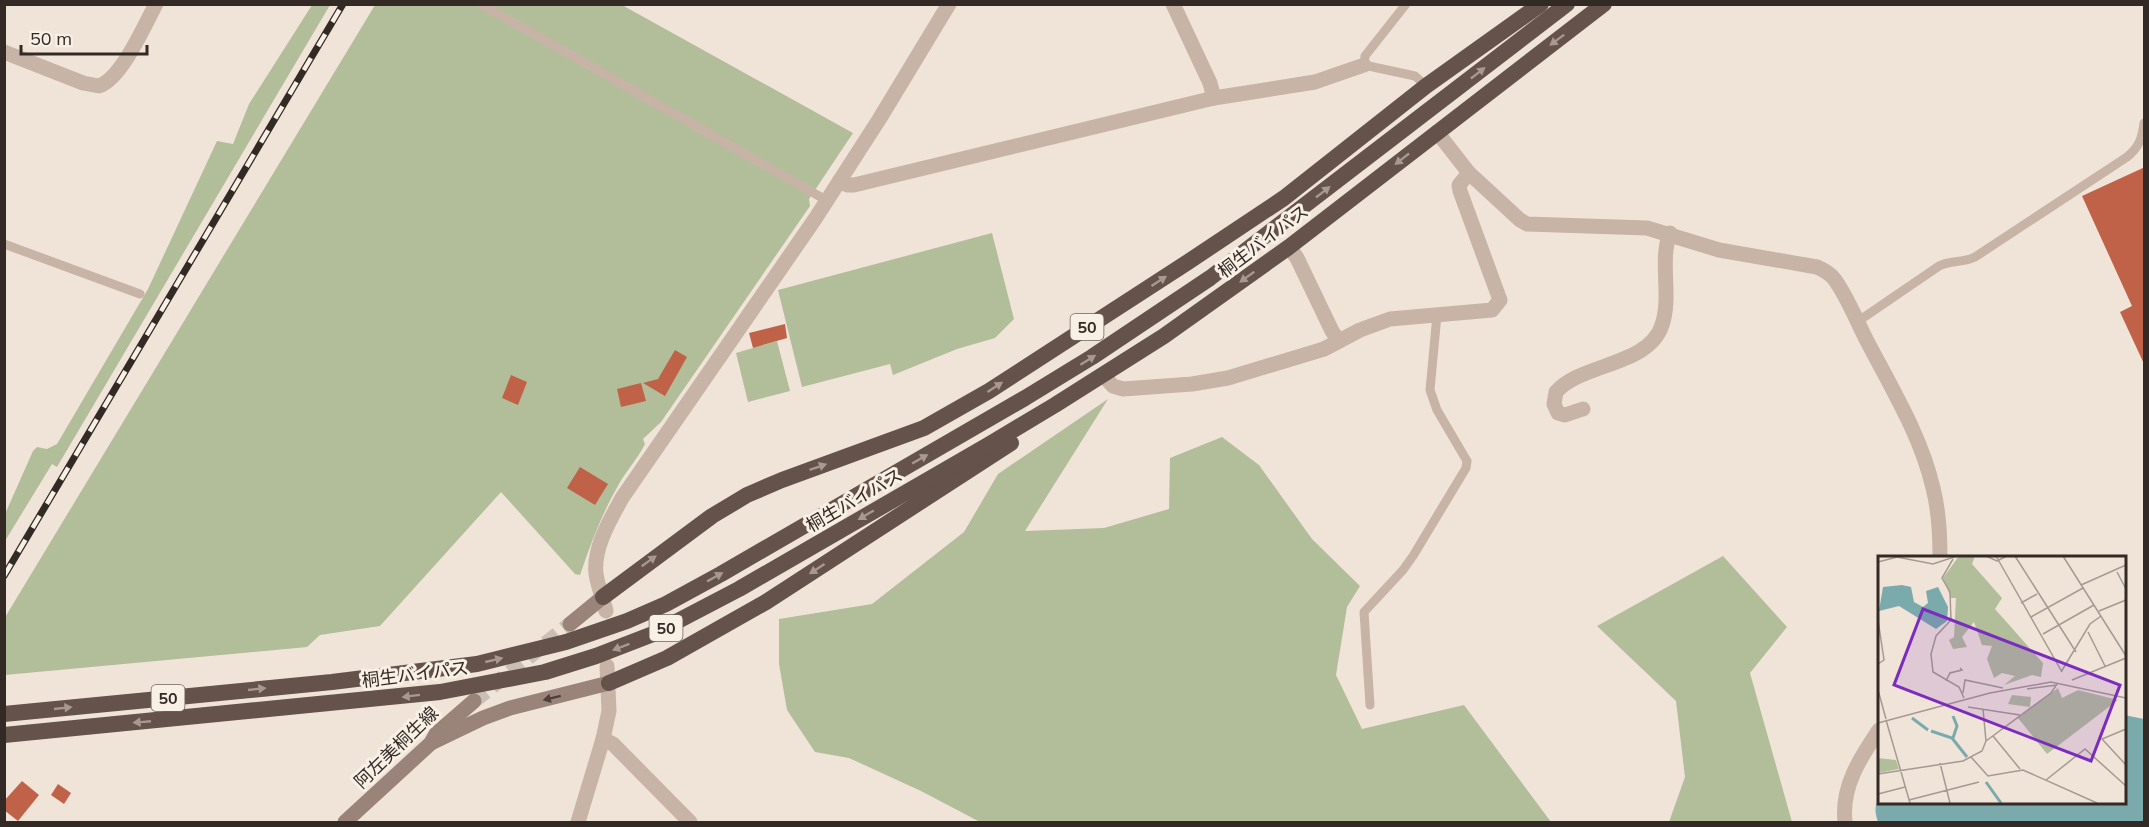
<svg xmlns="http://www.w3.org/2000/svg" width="2149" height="827" viewBox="0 0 2149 827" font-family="Mulish,'Noto Sans JP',sans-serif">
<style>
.green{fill:#b2bd9a}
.water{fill:#7aaaab}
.building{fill:#bf6248}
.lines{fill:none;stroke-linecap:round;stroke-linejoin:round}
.secondary-tunnel{stroke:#cabfb5;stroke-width:15;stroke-dasharray:15 8;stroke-linecap:butt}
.service{stroke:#c7b4a6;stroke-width:9}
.minor{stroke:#c7b4a6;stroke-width:15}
.secondary{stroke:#9a8378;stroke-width:15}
.trunk{stroke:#64524b;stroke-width:16}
.rail-casing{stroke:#332a26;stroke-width:7}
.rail{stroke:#f8efe5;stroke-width:4.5;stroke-dasharray:14;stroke-linecap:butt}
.oneway{fill:#a79990}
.oneway2{fill:#4d403a}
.labels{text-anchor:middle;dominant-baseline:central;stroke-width:6;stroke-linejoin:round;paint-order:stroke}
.shield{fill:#f8efe5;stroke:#6e655f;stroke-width:1.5}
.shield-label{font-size:16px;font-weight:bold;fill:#332a26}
.street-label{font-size:18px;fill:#332a26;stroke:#f8efe5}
.inset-river{fill:none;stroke:#7aaaab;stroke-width:3}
.inset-road{fill:none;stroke:#a49a91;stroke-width:1.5}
.view{fill:#7b2cbf;fill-opacity:0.15;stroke:#7b2cbf;stroke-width:3}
.inset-edge{fill:none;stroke:#332a26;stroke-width:3}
</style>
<rect width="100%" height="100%" fill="#f0e4d9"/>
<g class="green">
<polygon points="312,5 330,5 57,467 52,464 5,541 5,514 33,451 37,447 47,449 57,444 148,289 217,141 233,144 249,104"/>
<path d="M375,5h247l231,128 -44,66 1,7 -149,216 -18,17 2,5c-7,14 -18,26 -26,40 -17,29 -28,59 -39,91l-5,-1 -74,-82 -121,134 -60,9 -13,12 -302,28 -1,-56z"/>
<polygon points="992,233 1014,319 995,338 957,349 893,375 890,364 802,387 778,290"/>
<polygon points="777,341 790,391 748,402 736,353"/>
<polygon points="1108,399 1025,531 1104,528 1169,509 1170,458 1222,437 1259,465 1312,539 1360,586 1347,607 1336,675 1362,729 1464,705 1551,822 980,822 921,791 849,758 815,752 787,710 779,664 779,619 872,604 964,532 998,474"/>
<polygon points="1723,556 1787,627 1750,673 1792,822 1669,822 1685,777 1676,701 1597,626"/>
</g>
<path class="water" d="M2124,715l20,4v103h-266c-3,-9 -4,-15 1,-24v4h245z"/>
<g class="building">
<polygon points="2145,167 2145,366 2120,312 2132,306 2082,196"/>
<polygon points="785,324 787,338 753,348 749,333"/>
<polygon points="675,350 687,357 665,396 643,383 658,379"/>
<polygon points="511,375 527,382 518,405 502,398"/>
<polygon points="641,383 646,401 621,407 617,389"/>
<polygon points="580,467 608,484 595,505 567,488"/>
<polygon points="22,781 39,795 18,821 4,810 4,801"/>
<polygon points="58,784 71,793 64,804 51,795"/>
</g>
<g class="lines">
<polyline class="secondary-tunnel" points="474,701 570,624"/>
<g class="service">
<polyline points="481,4 826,200"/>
<polyline points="1406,4 1365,56 1364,65 1415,76 1426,86"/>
<polyline points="4,244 140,294"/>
<path d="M1857,322l82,-56c11,-6 24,-3 36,-9l152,-100c12,-10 15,-18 17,-34"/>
<polyline points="1370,705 1364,612 1403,570 1413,556 1466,468 1467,461 1437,410 1430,390 1437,315"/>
</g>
<g class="minor">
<polyline points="1173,4 1210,83 1214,98"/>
<path d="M4,52l79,31 16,3c23,-8 45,-60 57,-82"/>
<path d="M1437,132l32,41 51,47 7,4 120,4 72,22 98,17c7,3 14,7 18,13 13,18 22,42 32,61 25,48 54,95 66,147 6,23 7,46 7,69"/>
<polyline points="840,180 847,185 854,185 1214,98 1315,82 1364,65"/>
<polyline points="1289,247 1297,258 1332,331 1339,341"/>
<polyline points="1103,375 1113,386 1123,389 1192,384 1228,378 1324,349 1360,330 1390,319 1492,310 1500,300 1460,191 1459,185 1469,173"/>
<path d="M1583,409l-18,6 -7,-2 -4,-9 2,-12c25,-29 93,-26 106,-67 10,-30 -3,-63 8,-92"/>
<path d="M606,611c-3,-13 -8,-24 -10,-37 -3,-26 14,-54 26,-76l193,-279 65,-101 69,-114"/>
<polyline points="603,739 613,744 690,822"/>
<polyline points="578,822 603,739 609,711 607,666"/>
<path d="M1845,822c-4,-35 15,-64 34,-92"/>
</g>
<g class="secondary">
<polyline points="570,624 603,597"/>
<polyline points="431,743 483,718 510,708 609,683"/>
<polyline points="345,822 431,743 436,734 474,701"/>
</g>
<g class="trunk">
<polyline points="603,597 712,516 747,495 782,480 924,428 989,391 1188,262 1284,198 1426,86 1541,4"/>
<polyline points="609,683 667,658 766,602 1011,443"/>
<polyline points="4,714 332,682 477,664 566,642 627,621 666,604 721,574 1025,398 1092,357 1210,278 1567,4"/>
<polyline points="4,735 440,692 545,672 596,656 653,634 739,589 990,444 1055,405 1164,336 1289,247 1604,4"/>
</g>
<defs>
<polyline id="rail" points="4,576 343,4"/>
</defs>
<use href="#rail" class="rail-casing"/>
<use href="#rail" class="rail"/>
</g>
<defs><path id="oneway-solid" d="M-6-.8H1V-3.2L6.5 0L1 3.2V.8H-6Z" transform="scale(1.5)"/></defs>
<g class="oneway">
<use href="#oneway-solid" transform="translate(1557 40) rotate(143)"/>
<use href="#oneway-solid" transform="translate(1478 73) rotate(-38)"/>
<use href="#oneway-solid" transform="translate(1402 159) rotate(142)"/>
<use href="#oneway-solid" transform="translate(1323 192) rotate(-38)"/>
<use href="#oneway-solid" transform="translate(1247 277) rotate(144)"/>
<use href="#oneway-solid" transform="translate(1159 281) rotate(-33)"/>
<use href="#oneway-solid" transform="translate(1088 360) rotate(-32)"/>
<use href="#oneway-solid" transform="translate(995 387) rotate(-33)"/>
<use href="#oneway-solid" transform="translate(920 459) rotate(-30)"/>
<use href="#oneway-solid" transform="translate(818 467) rotate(-19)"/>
<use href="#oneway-solid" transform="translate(866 515) rotate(150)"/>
<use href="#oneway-solid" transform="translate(649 561) rotate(-36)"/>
<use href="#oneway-solid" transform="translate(817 569) rotate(147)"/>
<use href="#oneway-solid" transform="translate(715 577) rotate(-29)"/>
<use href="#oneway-solid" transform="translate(621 647) rotate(159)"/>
<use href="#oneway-solid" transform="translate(494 660) rotate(-13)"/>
<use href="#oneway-solid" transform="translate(257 689) rotate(-6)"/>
<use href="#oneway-solid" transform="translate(411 696) rotate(173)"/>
<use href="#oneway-solid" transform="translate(63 708) rotate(-6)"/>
<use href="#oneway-solid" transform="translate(142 722) rotate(175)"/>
</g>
<use class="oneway2" href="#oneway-solid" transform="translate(552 698) rotate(166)"/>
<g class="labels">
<g class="shield">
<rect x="1070.5" y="314" width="33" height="26" rx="4.5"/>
<rect x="649.5" y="615" width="33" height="26" rx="4.5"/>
<rect x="151.5" y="685" width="33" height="26" rx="4.5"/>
</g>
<g class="shield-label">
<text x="1087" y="327">50</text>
<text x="666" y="628">50</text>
<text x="168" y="698">50</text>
</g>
<g class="street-label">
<text transform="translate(1263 241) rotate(-37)">桐生バイパス</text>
<text transform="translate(854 500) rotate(-30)">桐生バイパス</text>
<text transform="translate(415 674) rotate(-7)">桐生バイパス</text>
<text transform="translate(396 747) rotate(-44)">阿左美桐生線</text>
</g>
</g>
<g transform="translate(1878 556)">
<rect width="248" height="248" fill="#f0e4d9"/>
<path d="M81,0h16l-3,8 30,34 -7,11 48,54 -2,14 -9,-2 -28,10 11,-9 -13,-3 -8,5 -7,-19 5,-13 -10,-1 -8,-23 -12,15 5,10 -14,2 -4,-9 5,-3 2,-39h-5l-8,-20zM180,132l4,10 16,-8 40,10 -71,54 -29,-36zM134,139l19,2 -1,10 -22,-3zM0,202l18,2 3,9 -21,4z" fill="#b2bd9a"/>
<path d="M24,29l9,2 3,15 9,5 5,-4 -2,-12 12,-4 10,20 -1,14 -11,8 -37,-23 -20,5 4,-24z" fill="#7aaaab"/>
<path class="inset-river" d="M34,162l16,12M53,175l21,7 15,19M75,182l4,-12 -4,-10M108,226l15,21"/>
<path class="inset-road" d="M108,0l11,5 10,-5M118,0l66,116M137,0l61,96M185,0l63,100M75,3l-11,19 8,14 1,28 -15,16 -5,18 2,18 26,15 5,11M0,6l19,-5 36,7 24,-8M239,16l9,17M203,29l45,-20M143,47l16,-9M221,55l27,-11M153,61l52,-29M0,64l6,40 -6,4M210,76l17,34M165,78l51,-29M183,116l29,-48 11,-8M194,124l54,-22M68,125l4,-8 12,-3 -2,-2M149,133l30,-4M0,134l8,29M85,137l2,-13 38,8M90,151l52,8M8,164l24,83M0,167l112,-30 61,-11 75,16M248,173l-24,10 24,26M115,180l27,33M108,185l65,-48 6,-9M93,201l17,19 35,-6 74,33M62,207l10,40M0,218l85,-13 19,-10 4,-10 -3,-32M168,224l39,-31 41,37M0,238l27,-7M31,244l70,-18"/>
<path class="view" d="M45,53l197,76 -29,76 -197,-76z"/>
<rect width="248" height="248" class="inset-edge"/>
</g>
<rect width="2149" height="827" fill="none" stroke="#332a26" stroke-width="12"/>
<path d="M21 45v9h126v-9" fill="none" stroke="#332a26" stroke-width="3"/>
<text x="30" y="45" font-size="18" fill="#332a26" stroke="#f8efe5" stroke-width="4.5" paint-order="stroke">50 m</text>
</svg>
